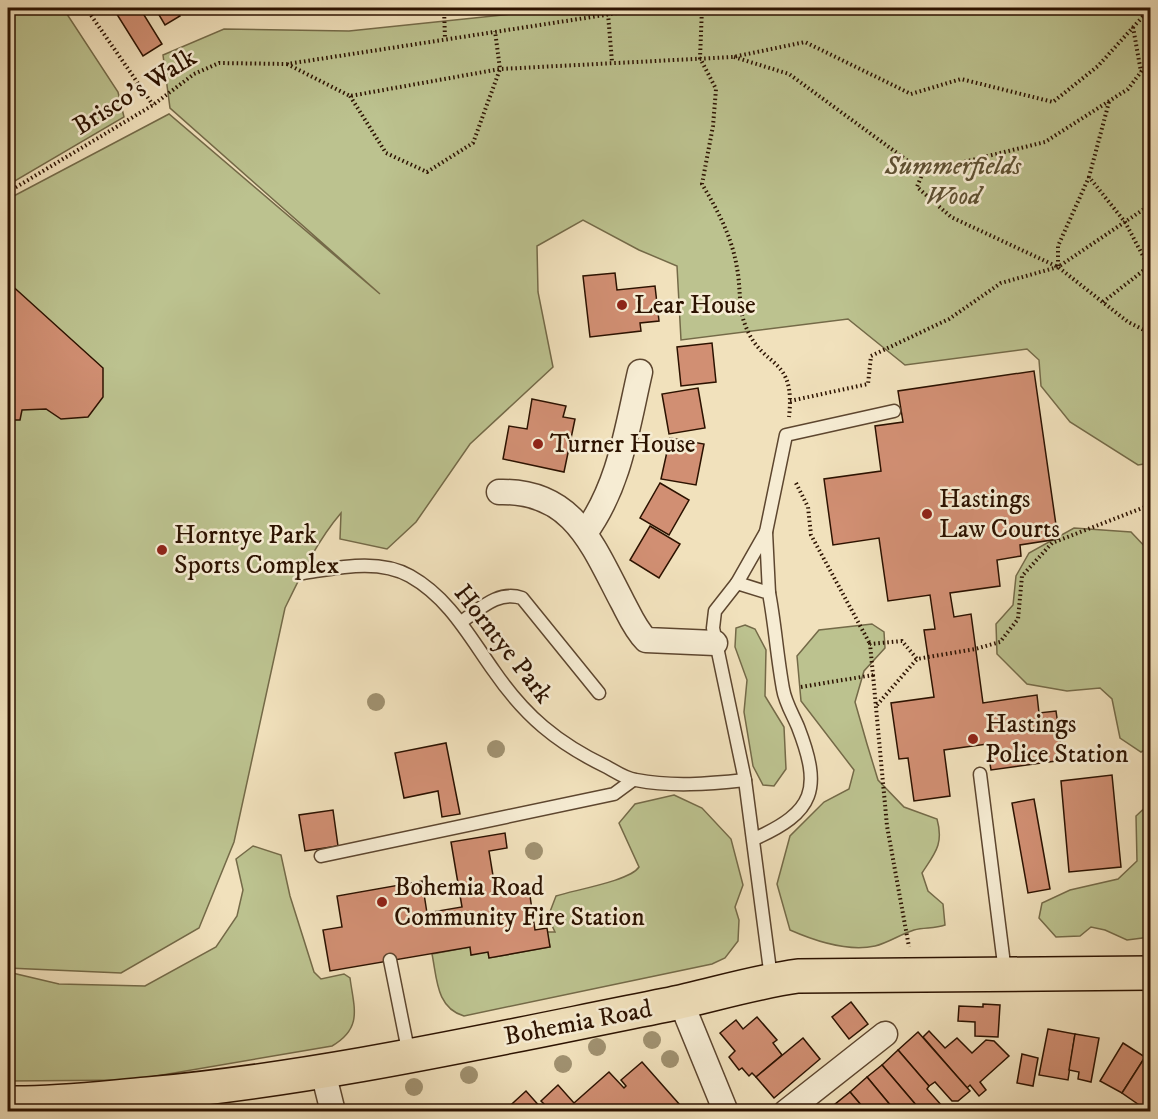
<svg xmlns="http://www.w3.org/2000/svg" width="1158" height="1119" viewBox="0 0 1158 1119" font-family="'IM FELL DW Pica',serif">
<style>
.green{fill:#bcc28f;stroke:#746a48;stroke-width:1.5}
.building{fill:#d18f73;stroke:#2c1200;stroke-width:1.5}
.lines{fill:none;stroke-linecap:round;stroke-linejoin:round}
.service-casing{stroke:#5d462f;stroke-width:15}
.minor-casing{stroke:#5d462f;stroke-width:27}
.trunk-casing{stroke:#2c1200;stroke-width:36}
.path{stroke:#2c1200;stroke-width:4;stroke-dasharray:1.5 3;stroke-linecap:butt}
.service{stroke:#f6ecd3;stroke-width:12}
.minor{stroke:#f6ecd3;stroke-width:24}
.trunk{stroke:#f1e1bc;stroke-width:33}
.tree{fill:#a09170}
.poi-dot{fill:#8f2418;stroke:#f6ecd3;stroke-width:2}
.labels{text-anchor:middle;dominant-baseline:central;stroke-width:5;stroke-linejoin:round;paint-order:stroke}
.street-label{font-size:26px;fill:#2c1200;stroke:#f6ecd3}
.park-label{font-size:26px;font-style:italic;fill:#5e5032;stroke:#f6ecd3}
.poi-label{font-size:26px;fill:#2c1200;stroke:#f6ecd3;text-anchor:start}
</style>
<rect width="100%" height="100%" fill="#f1e1bc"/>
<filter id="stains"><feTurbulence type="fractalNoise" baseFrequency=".00333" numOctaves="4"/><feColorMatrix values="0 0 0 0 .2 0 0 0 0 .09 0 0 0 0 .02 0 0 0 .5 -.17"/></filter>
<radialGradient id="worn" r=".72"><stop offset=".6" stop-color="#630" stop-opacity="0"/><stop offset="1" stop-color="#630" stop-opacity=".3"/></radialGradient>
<g class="green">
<polygon points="8,8 63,8 118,92 124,117 8,185"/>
<path d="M533,8h617v455l-12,2 -68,-43 -29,-36 -2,-26 -12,-11 -122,16 -57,-46 -167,21 -4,-74 -38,-16 -56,-30 -46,26 1,46 15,75 -83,77 -54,78 -29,27 -47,-10 1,-26c-24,28 -40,62 -56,95l-51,234 -35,86 -78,45 -113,-5v-769l161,-85 211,180 -210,-186 -7,-53 61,-26 125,2 174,-18z"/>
<polygon points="1074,528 1131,532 1150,552 1150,747 1141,752 1120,738 1112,699 1100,688 1067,691 1027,684 997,654 996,624 1013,605 1016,576 1029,553"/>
<path d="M872,624l12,8 1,16 -21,23 -9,31 12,42 11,36 26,27 33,12c7,25 -2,34 -15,54l6,18 15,13 2,21c-11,4 -20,2 -31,5 -13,4 -26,13 -39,16 -28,6 -60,-5 -85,-16l-13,-46 13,-48 34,-34 25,-13 5,-19 -53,-69 -4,-45 22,-26z"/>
<polygon points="745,625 755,629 766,650 765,696 784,727 786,769 774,786 763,785 753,766 744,712 747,680 735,647 736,628"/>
<path d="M674,795l28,13 29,31 12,46 -8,22 4,13 -1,21 -13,17 -13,6 -248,52c-28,-8 -27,-38 -32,-62l38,-7 2,7 16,-2 1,6 61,-11 -3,-15h8l-7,-15 8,-21c18,-6 74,-15 83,-29l-20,-44 16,-19z"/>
<polygon points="1150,803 1150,937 1127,940 1105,930 1091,927 1080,936 1056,937 1039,918 1042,903 1070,890 1118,879 1137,861 1136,816"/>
<path d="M253,846l28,9 9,41 24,76 7,7 23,-5 6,4c4,30 13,50 -18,68l-199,34 -125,1v-109l51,12 86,2 71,-39 21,-31 6,-26 -7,-31z"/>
</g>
<g class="building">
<polygon points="113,8 175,8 180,16 165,25 155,8 144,15 162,44 143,56"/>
<polygon points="615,273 617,290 655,286 659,321 640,323 641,331 590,337 583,276"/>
<polygon points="8,282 103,368 103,397 88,417 61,419 46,409 22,410 20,420 8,420"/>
<polygon points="712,343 716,382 681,386 677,347"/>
<polygon points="1034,371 1058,539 1020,545 1021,556 997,560 1000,586 950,593 954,617 971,614 983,703 1037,695 1039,713 1056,711 1063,760 991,770 987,744 944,750 950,796 914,801 908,758 899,759 891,703 934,697 924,630 935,629 930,595 888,601 879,538 833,545 824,479 881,471 875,426 903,422 898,391"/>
<polygon points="698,388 705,428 669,434 662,394"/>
<polygon points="532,399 566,406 563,417 575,419 564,472 503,459 509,426 527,429"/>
<polygon points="670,438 704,444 696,485 661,479"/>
<polygon points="660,483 689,500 669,535 640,518"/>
<polygon points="650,526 680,544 659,578 630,560"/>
<polygon points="446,743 460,814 442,817 438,791 404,798 395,753"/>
<polygon points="1112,775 1121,867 1069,872 1061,781"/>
<polygon points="1034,799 1050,889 1028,893 1012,803"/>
<polygon points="333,810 338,846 305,851 299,815"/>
<polygon points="505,833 507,848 489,851 496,894 529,889 535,930 547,928 550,947 489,958 488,952 471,955 470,947 330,971 323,930 342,927 337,896 422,881 427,913 462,907 451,842"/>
<polygon points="851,1002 868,1024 849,1039 832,1017"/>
<polygon points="983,1004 1000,1005 998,1037 975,1036 975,1022 958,1021 959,1006 983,1007"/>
<polygon points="757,1017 777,1040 773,1043 782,1055 756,1077 752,1073 749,1076 742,1068 739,1070 729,1057 735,1051 720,1033 736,1020 743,1029"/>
<polygon points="1048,1029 1075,1034 1068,1080 1039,1075"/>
<polygon points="929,1031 945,1048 957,1038 972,1053 986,1040 994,1041 1009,1056 980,1082 986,1090 979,1096 970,1085 967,1088 923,1037"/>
<polygon points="918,1032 970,1091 958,1101 952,1101 935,1082 929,1086 898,1050"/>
<polygon points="1075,1034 1099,1038 1091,1082 1078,1079 1079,1072 1069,1070"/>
<polygon points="803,1038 820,1059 774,1098 756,1077"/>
<polygon points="1123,1043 1145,1057 1122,1093 1100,1081"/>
<polygon points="898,1050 929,1086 927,1089 943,1107 943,1112 922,1112 882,1065"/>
<polygon points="1022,1054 1038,1058 1033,1086 1017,1083"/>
<polygon points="1145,1057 1150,1061 1150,1100 1145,1109 1122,1093"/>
<polygon points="642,1062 680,1105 673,1112 624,1112 622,1109 619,1112 503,1112 526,1091 542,1109 546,1106 541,1101 558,1085 574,1103 609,1072 624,1088 626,1086 621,1080"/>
<polygon points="882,1065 922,1112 896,1112 867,1077"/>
<polygon points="867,1077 896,1112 867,1112 850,1092"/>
<polygon points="850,1092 867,1112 839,1112 834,1105"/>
</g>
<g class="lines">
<defs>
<g id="service">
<path d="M303,573c34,-5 75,-15 107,3 39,22 59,60 84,95 31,45 63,72 113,96 9,5 19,12 29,13 36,7 72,4 109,0"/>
<polyline points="737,583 766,532"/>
<polyline points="769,593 766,532 786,435 894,411"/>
<path d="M461,622c19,-13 37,-32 61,-24l77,95"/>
<polyline points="980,774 1005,972"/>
<path d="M754,839c61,-27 68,-50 44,-112 -5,-12 -13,-25 -15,-38 -6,-32 -8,-65 -14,-96l-32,-10 -22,28 -2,17 32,152 26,198"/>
<polyline points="321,856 614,794 633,780"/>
<polyline points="390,960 409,1055"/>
</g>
<g id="minor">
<path d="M499,492c74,-2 93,52 123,109 7,13 13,28 24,39l69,3"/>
<path d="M585,533c35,-48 42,-105 55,-161"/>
<polyline points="681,1002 726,1112"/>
<polyline points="323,1072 333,1112"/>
<polyline points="786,1112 885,1034"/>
</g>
<path id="trunk" d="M8,1103c46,1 93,-5 140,-9 174,-16 346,-55 518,-89 44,-9 87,-23 132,-29l352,-3"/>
</defs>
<use href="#service" class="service-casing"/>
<use href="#minor" class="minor-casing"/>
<use href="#trunk" class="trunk-casing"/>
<g class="path">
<polyline points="86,8 153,105"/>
<polyline points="444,8 445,39"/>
<path d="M702,8l-2,50 16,31 -3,37 -11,58c16,27 30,53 35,84 4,20 1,41 9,59 17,43 50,28 43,90"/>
<polyline points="608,14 612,62"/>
<polyline points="1133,27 1141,72"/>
<polyline points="734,57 789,74 923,172"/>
<polyline points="1150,60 1128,89 1045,142 923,172 917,187 951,217 1058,267 1128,322 1150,333"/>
<polyline points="287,64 350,96 500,69 733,57 805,42 911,94 961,79 1053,102 1098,66 1146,13 1144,8"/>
<polyline points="350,96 386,153 427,172 473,143 500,69 495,31"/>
<polyline points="1109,102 1089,177 1125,222 1150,269"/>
<polyline points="8,192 153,105 194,74 219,63 287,64 650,8"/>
<polyline points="1058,266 1058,246 1089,177"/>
<polyline points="1103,302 1148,267"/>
<polyline points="790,401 868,384 871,356 949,319 1001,283 1058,267 1150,205"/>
<polyline points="796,483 808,507 811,535 870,644"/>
<polyline points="873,675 887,826 909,947"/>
<polyline points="801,687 873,675 870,644 902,641 917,659 975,649 1000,642 1018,619 1022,576 1052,543 1150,505"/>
<polyline points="877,705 917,659"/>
</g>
<use href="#service" class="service"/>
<use href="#minor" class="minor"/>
<use href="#trunk" class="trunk"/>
</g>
<g class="tree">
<circle cx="376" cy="702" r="9"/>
<circle cx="496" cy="749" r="9"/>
<circle cx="534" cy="851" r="9"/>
<circle cx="652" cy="1040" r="9"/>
<circle cx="597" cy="1047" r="9"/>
<circle cx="670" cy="1059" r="9"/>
<circle cx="563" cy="1064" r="9"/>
<circle cx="469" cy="1075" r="9"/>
<circle cx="414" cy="1087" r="9"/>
</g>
<g class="poi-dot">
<circle cx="622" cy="305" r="6"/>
<circle cx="538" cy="444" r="6"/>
<circle cx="927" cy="514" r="6"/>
<circle cx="162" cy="550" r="6"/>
<circle cx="973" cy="739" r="6"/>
<circle cx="382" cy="902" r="6"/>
</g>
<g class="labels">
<g class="street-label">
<text transform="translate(135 92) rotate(-32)">Brisco's Walk</text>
<text transform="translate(503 644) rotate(52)">Horntye Park</text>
<text transform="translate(578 1023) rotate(-11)">Bohemia Road</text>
</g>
<g class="park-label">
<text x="953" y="166">Summerfields<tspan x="953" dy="30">Wood</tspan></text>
</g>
<g class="poi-label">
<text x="634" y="305">Lear House</text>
<text x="550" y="444">Turner House</text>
<text x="939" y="499">Hastings<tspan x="939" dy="30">Law Courts</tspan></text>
<text x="174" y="535">Horntye Park<tspan x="174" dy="30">Sports Complex</tspan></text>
<text x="985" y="724">Hastings<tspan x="985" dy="30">Police Station</tspan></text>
<text x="394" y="887">Bohemia Road<tspan x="394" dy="30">Community Fire Station</tspan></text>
</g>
</g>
<rect width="1158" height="1119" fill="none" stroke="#f1e1bc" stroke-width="30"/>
<rect x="9" y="9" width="1140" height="1101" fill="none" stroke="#2c1200" stroke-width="3"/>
<rect x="15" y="15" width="1128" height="1089" fill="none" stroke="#2c1200" stroke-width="1.5"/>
<rect width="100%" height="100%" filter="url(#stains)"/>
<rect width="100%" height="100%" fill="url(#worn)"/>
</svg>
